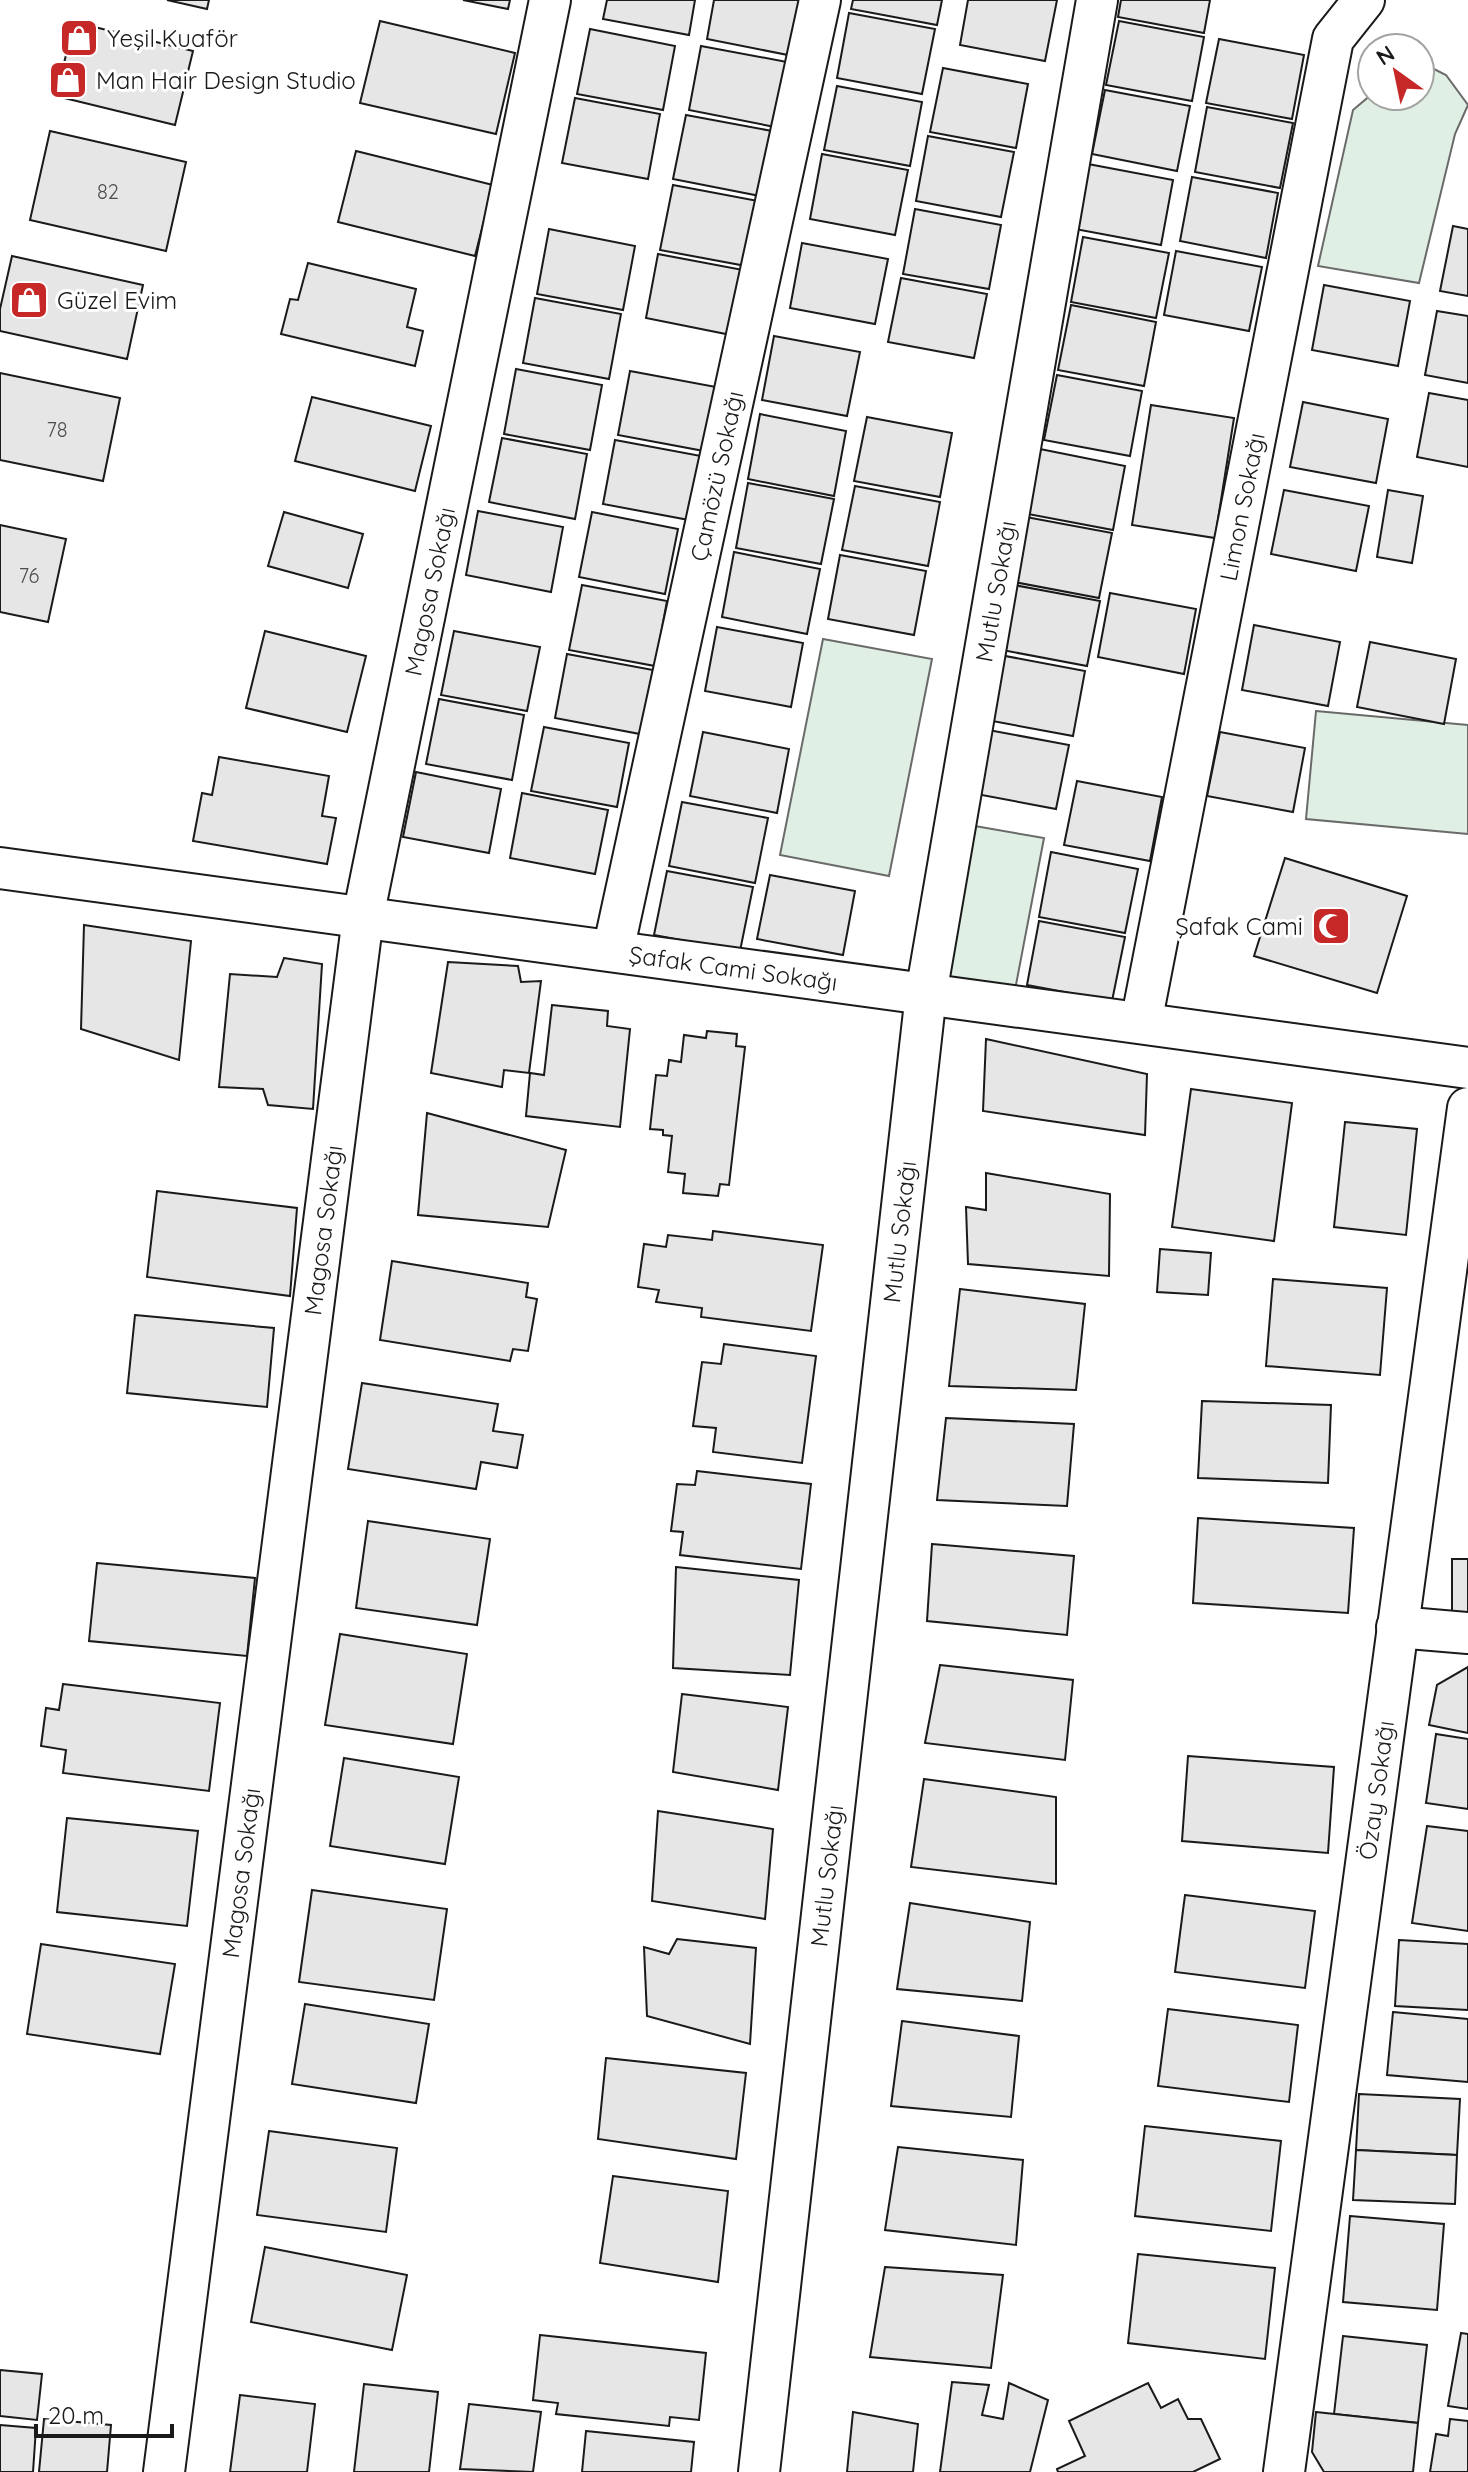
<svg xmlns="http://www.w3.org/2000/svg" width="1468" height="2472" viewBox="0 0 1468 2472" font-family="Quicksand,sans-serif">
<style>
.green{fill:#e0efe3;stroke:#6a6a6a;stroke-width:2}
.building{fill:#e6e6e6;stroke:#1a1a1a;stroke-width:2}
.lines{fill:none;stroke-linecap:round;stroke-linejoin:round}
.minor-casing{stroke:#1a1a1a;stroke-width:44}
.minor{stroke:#fff;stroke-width:40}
.labels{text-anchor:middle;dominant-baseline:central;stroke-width:6;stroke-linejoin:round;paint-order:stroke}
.number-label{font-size:20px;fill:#4d4d4d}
.poi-label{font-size:24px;fill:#1a1a1a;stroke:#fff;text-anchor:start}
.street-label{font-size:24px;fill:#1a1a1a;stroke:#fff}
</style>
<rect width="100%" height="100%" fill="#fff"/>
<g class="green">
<polygon points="1420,62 1446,75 1468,105 1455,134 1419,283 1318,266 1353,110 1372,94 1372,96 1420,96"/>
<polygon points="823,639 932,659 889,876 780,855"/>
<polygon points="1316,711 1468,725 1468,834 1306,819"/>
<polygon points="969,825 1044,838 1015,990 943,976"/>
</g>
<g class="building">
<polygon points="167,0 209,0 207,9"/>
<polygon points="463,0 510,0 508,9"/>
<polygon points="607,0 695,0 689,35 603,19"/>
<polygon points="714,0 804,0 793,56 707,39"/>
<polygon points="853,0 942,0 937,25 851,9"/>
<polygon points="968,0 1057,0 1045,61 960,45"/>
<polygon points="1121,0 1210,0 1204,33 1118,17"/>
<polygon points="849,13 935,29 922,94 837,78"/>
<polygon points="380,21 515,53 496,134 360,103"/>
<polygon points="1119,21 1204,37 1192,101 1106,85"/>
<polygon points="74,22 193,51 175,125 56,96"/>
<polygon points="590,29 675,46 663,110 577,94"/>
<polygon points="1219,39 1304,55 1292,119 1206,103"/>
<polygon points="701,46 787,62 775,127 689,110"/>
<polygon points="943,68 1028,84 1016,148 930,132"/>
<polygon points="837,86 922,102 910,166 824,150"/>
<polygon points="1105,90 1190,106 1177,171 1092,154"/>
<polygon points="575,98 660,114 648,179 562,163"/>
<polygon points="1207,107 1293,123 1280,188 1195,172"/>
<polygon points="686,115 772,131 760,196 673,179"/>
<polygon points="50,131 186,162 166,251 30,220"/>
<polygon points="928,136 1014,152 1001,217 916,201"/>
<polygon points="356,151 493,185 475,256 338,222"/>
<polygon points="822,154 908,170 895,235 810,219"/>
<polygon points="1088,164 1173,180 1161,245 1075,229"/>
<polygon points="1192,177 1278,193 1266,258 1180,241"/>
<polygon points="673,185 758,201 746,266 660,250"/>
<polygon points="915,209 1001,225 989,289 903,274"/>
<polygon points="1453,226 1468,229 1468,296 1440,291"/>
<polygon points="549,229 635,246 623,310 537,294"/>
<polygon points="1083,237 1169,253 1156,318 1071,302"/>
<polygon points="802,243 888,259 875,324 790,308"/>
<polygon points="1176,251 1262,267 1249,331 1164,315"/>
<polygon points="658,254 743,270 731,335 646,318"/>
<polygon points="12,256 143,285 127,359 0,331 0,309"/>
<polygon points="308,263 416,289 407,327 423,331 415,366 281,334 290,299 298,300"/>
<polygon points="901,278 987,294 974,358 888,342"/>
<polygon points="1324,285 1410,301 1398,366 1312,350"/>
<polygon points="535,298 621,314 609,379 523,363"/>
<polygon points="1071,305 1156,322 1144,386 1058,370"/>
<polygon points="1437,311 1468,316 1468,383 1425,375"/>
<polygon points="774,336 860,352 847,416 762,400"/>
<polygon points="516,369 602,385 590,450 504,434"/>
<polygon points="630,371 716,387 704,451 618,435"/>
<polygon points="0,373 120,398 103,481 0,460"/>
<polygon points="1057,375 1142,391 1130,456 1044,440"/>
<polygon points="1429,393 1468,400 1468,467 1417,457"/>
<polygon points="312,397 431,426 415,491 295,461"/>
<polygon points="1303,402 1388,419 1376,483 1290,467"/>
<polygon points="1151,405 1234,418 1215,538 1132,525"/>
<polygon points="760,414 846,431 834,496 748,479"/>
<polygon points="867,417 952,433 940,497 854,481"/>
<polygon points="502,438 587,454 575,519 489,502"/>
<polygon points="615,440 701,456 689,520 603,504"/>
<polygon points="1040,449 1125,466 1113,530 1028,514"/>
<polygon points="748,483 834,499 821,564 736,548"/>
<polygon points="855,486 940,502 928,566 842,550"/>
<polygon points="1284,490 1369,506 1356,571 1271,554"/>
<polygon points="1388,490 1423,496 1412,563 1377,557"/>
<polygon points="478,511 563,527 551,592 466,575"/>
<polygon points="284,512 363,534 348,588 268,566"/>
<polygon points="592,512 678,529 665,594 579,577"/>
<polygon points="1026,517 1112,533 1099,598 1014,582"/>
<polygon points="0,525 66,539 48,622 0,612"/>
<polygon points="734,552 820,569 807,634 722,617"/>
<polygon points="840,555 926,571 914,635 828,619"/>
<polygon points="582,585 667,601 655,666 569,650"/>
<polygon points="1014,585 1100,601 1087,666 1002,650"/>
<polygon points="1110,593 1196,609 1184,674 1098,657"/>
<polygon points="1254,625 1340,642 1328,706 1242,690"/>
<polygon points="717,627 803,643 791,707 705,691"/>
<polygon points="265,631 366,656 347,732 246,708"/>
<polygon points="454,631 540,647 527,711 441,695"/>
<polygon points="1370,642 1456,659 1444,724 1357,707"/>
<polygon points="567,654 653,670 640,734 555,718"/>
<polygon points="1000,655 1085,671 1073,736 987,720"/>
<polygon points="439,699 524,715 512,780 426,764"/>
<polygon points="544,727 629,743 617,807 531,791"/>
<polygon points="983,729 1069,745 1056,809 971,793"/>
<polygon points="703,732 789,749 777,813 690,796"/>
<polygon points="1220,732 1305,748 1293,812 1207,796"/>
<polygon points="219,757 329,776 322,816 336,818 327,864 193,841 202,793 212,795"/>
<polygon points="416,772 501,789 489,853 403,837"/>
<polygon points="1077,781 1162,797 1150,861 1064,845"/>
<polygon points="522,793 608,810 595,874 510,858"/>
<polygon points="682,802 768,818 755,883 669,866"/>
<polygon points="1051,852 1138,869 1125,933 1039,917"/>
<polygon points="1285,858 1407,896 1377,993 1254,956"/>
<polygon points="667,871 753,887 740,951 654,935"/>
<polygon points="770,875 855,891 843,955 757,939"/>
<polygon points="1039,921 1125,937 1112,1001 1027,985"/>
<polygon points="84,925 191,941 179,1060 81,1029"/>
<polygon points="284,958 322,964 313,1109 268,1105 263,1089 219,1087 230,974 277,977"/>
<polygon points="448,962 518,966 521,982 541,981 529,1073 504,1070 502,1087 431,1073"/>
<polygon points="552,1005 608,1011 607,1026 630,1029 620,1127 526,1116 530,1073 544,1075"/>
<polygon points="707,1031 737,1034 736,1046 745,1047 729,1185 720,1184 718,1196 683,1193 685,1174 668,1172 672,1136 663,1135 663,1130 650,1129 656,1075 667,1076 669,1060 681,1062 684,1035 706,1038"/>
<polygon points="986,1039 1147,1074 1145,1135 983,1111"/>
<polygon points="1191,1089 1292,1103 1274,1241 1172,1227"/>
<polygon points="427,1113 566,1150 548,1227 418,1215"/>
<polygon points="1345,1122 1417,1129 1406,1235 1334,1227"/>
<polygon points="986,1173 1110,1194 1109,1276 968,1264 966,1207 986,1210"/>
<polygon points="157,1191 297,1208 290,1296 147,1277"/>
<polygon points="713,1231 823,1245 811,1331 701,1317 702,1308 656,1302 659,1290 638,1287 644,1244 666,1247 668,1235 712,1240"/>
<polygon points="1160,1249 1211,1253 1208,1295 1157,1292"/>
<polygon points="392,1261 528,1283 526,1297 537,1299 528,1351 513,1349 510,1361 380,1340"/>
<polygon points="1273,1279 1387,1288 1380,1375 1266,1366"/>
<polygon points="960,1289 1085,1304 1076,1390 949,1386"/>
<polygon points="135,1315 274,1328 267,1407 127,1393"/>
<polygon points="724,1344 816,1356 802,1463 713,1452 716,1428 693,1426 702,1362 721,1364"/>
<polygon points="362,1383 498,1404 493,1431 523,1435 517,1468 481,1462 476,1489 348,1469"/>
<polygon points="1202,1401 1331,1405 1328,1483 1198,1478"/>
<polygon points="946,1418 1074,1424 1067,1506 937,1500"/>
<polygon points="697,1471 811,1484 801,1569 680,1555 683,1532 671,1531 677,1484 695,1485"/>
<polygon points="1198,1518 1354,1528 1348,1613 1193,1603"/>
<polygon points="368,1521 490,1539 477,1625 356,1608"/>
<polygon points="932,1544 1074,1556 1067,1635 927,1621"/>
<rect x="1452" y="1559" width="16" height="59"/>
<polygon points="97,1563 255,1578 247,1656 89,1641"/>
<polygon points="676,1567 799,1580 790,1675 673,1668"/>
<polygon points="340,1634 467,1654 453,1744 325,1725"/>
<polygon points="940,1665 1073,1680 1065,1760 925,1743"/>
<polygon points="1468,1667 1468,1733 1429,1725 1437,1685"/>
<polygon points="63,1684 220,1703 209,1791 63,1773 66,1750 41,1746 46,1708 59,1710"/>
<polygon points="682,1694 788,1707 778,1790 673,1772"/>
<polygon points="1436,1734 1468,1739 1468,1809 1426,1803"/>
<polygon points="1188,1756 1334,1767 1328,1853 1182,1841"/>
<polygon points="344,1758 459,1777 445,1864 330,1846"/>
<polygon points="924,1779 1056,1797 1056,1884 911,1867"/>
<polygon points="658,1811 773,1829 765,1919 652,1901"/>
<polygon points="67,1818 198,1831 187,1926 57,1912"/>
<polygon points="1427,1826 1468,1831 1468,1931 1412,1923"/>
<polygon points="312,1890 447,1909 434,2000 299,1982"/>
<polygon points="1185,1895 1315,1911 1305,1988 1175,1972"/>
<polygon points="910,1903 1030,1922 1022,2001 897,1989"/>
<polygon points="677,1939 756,1948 750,2044 647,2016 644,1947 669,1954"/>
<polygon points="1399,1940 1468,1944 1468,2010 1395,2006"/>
<polygon points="41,1944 175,1964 160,2054 27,2034"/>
<polygon points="305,2004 429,2024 416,2103 292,2084"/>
<polygon points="1168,2009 1298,2025 1289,2102 1158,2086"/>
<polygon points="1393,2012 1468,2019 1468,2082 1387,2075"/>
<polygon points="902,2021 1019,2036 1011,2117 891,2106"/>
<polygon points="606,2058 746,2073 736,2159 598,2139"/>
<polygon points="1359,2094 1460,2099 1457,2155 1356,2150"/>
<polygon points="1145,2126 1281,2141 1271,2231 1135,2216"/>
<polygon points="269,2131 397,2148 386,2232 257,2215"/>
<polygon points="898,2147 1023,2160 1016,2245 885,2230"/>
<polygon points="1356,2150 1457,2155 1455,2204 1353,2200"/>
<polygon points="613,2176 728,2191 718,2282 600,2263"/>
<polygon points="1350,2216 1444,2224 1437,2310 1343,2302"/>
<polygon points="265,2247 407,2275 392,2350 251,2322"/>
<polygon points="1138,2254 1275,2268 1265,2359 1128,2343"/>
<polygon points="885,2267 1003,2275 991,2368 870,2357"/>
<polygon points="1461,2333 1468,2334 1468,2409 1448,2406"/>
<polygon points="540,2335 706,2353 699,2420 670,2417 669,2426 556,2414 558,2403 533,2400"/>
<polygon points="1343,2336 1427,2345 1418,2423 1334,2414"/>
<polygon points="0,2370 42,2374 37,2420 0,2416"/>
<polygon points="952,2382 989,2385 982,2415 1003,2419 1009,2383 1048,2400 1030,2472 940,2472"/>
<polygon points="1148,2383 1161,2408 1178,2399 1188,2419 1201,2419 1220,2459 1193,2472 1058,2472 1057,2469 1085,2456 1069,2421"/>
<polygon points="364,2384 438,2392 429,2472 354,2472"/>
<polygon points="240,2395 315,2404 307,2472 230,2472"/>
<polygon points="469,2404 541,2412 533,2472 460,2469"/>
<polygon points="853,2412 918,2424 913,2472 847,2472"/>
<polygon points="1316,2412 1418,2423 1413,2472 1324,2472 1312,2452"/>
<polygon points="44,2419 111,2425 107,2472 39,2472"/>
<polygon points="1450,2419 1468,2421 1468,2472 1430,2472 1436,2434 1448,2436"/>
<polygon points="0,2425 36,2428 33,2472 0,2472"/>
<polygon points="586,2431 694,2442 691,2472 582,2472"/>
</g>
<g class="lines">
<defs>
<g id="minor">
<path id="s1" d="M0,868l1468,200"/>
<path id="s2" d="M613,951l207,-951"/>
<path id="s3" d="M1141,1023l192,-984 31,-39"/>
<polyline points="1397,1627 1468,1633"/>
<path id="s4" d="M164,2472l199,-1555 187,-917"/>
<path id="s5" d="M759,2472l167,-1478 171,-994"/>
<path id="s6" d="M1284,2472l184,-1364"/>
</g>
</defs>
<use href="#minor" class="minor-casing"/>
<use href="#minor" class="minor"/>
</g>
<defs>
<symbol id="shop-square" viewBox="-11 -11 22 22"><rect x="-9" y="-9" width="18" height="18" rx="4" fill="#c62828" stroke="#fff"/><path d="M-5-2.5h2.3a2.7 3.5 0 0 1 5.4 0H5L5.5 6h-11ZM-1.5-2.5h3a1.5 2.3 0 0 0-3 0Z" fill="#fff"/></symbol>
<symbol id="mosque-square" viewBox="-11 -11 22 22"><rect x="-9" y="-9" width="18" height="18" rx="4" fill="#c62828" stroke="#fff"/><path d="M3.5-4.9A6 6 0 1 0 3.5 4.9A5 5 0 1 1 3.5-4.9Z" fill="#fff"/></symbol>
</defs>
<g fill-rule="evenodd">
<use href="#shop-square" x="57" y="16" width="44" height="44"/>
<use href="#shop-square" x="46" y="58" width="44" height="44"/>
<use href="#shop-square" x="7" y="278" width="44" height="44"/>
<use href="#mosque-square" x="1309" y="904" width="44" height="44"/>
</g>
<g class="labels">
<g class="number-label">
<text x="108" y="191">82</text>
<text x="57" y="429">78</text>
<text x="29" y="575">76</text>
</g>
<g class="poi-label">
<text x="107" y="38">Yeşil Kuaför</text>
<text x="96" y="80">Man Hair Design Studio</text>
<text x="57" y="300">Güzel Evim</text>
<text x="1303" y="926" text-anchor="end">Şafak Cami</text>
</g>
<g class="street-label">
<text stroke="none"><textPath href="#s2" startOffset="486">Çamözü Sokağı</textPath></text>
<text stroke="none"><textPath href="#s3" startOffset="526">Limon Sokağı</textPath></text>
<text stroke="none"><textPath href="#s5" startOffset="1896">Mutlu Sokağı</textPath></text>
<text stroke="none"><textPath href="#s4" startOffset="1900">Magosa Sokağı</textPath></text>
<text stroke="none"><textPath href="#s1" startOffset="740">Şafak Cami Sokağı</textPath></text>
<text stroke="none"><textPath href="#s4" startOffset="1252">Magosa Sokağı</textPath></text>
<text stroke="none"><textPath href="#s5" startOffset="1248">Mutlu Sokağı</textPath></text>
<text stroke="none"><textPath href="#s6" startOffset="688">Özay Sokağı</textPath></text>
<text stroke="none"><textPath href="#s4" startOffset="604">Magosa Sokağı</textPath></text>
<text stroke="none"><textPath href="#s5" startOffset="600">Mutlu Sokağı</textPath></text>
</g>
</g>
<g transform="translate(1396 72) rotate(327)"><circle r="38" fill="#ffffff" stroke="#a3a3a3" stroke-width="2"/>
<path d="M0-6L14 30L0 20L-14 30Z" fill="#c62828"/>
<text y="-12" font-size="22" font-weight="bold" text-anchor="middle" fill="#1a1a1a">N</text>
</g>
<path d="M36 2424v12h136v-12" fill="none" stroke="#1a1a1a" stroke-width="4"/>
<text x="48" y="2424" font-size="24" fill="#1a1a1a" stroke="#ffffff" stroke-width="6" paint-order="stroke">20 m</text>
</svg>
